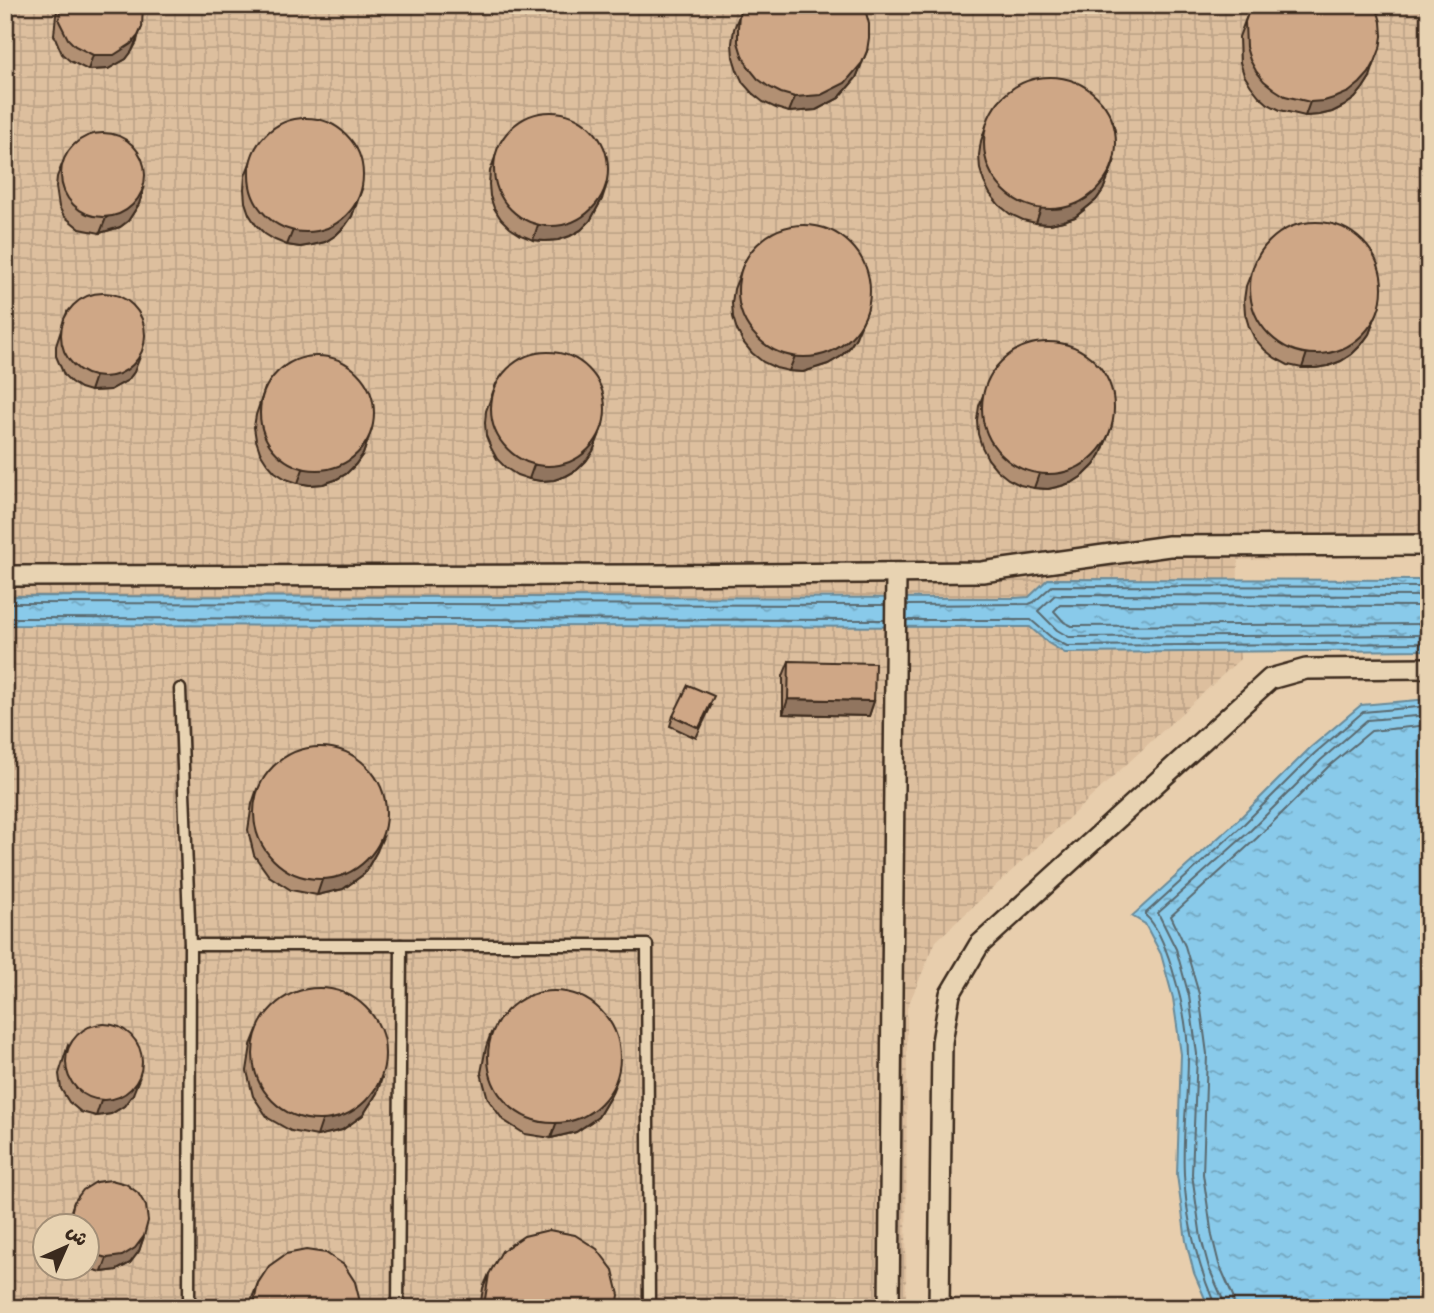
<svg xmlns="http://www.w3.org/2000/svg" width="1434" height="1313" viewBox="0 0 1434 1313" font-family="'Shantell Sans','Playpen Sans Arabic',sans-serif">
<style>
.industrial{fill:url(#industrial-grid);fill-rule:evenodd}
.water{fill:url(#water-ripples);stroke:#6a8a98;stroke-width:2}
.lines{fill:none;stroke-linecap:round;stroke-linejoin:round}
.shore{stroke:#5a6a70;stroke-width:2}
.service-casing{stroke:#3b2a1e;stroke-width:15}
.minor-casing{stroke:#3b2a1e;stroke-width:24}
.service{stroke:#e8d3b2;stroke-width:10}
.minor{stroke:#e8d3b2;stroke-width:19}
.wall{fill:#b29073;stroke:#3b2a1e;stroke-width:2}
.shaded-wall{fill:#91755e;stroke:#3b2a1e;stroke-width:2}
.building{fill:#cfa786;stroke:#3b2a1e;stroke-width:2}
</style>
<defs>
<pattern id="industrial-grid" width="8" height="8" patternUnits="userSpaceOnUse" patternTransform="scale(1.75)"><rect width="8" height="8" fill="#ddbf9e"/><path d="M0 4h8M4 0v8" fill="none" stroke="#bfa488"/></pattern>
<pattern id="water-ripples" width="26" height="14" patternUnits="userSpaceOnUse" patternTransform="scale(1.75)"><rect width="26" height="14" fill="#89caea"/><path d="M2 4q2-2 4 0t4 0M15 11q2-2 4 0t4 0" fill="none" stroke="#71a4bd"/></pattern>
</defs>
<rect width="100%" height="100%" fill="#e8cead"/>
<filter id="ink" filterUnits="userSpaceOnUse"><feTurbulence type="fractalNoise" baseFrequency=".0143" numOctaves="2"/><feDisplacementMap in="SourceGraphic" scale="14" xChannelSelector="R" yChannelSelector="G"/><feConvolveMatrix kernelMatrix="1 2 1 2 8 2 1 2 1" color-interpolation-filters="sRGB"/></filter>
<g filter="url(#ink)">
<path class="industrial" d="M5,5h1424v550l-191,5 -1,60 3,39 -304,282 -29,67 -1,300h-901zM46,1226h42v42h-42z"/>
<g class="water">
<polygon points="1048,579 1429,580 1429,650 1065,653 1048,643 1030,627 5,625 5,596 1014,598 1029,597"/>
<polygon points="1429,699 1429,1308 1209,1308 1194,1273 1186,1241 1177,1175 1181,1054 1173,998 1161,954 1145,924 1132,916 1239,819 1310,748 1361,705"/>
</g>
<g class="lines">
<g class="shore">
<polyline points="1429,596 1055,595 1038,611 1057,630 1069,637 1429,635"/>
<polyline points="5,603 884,605"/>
<polyline points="907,605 1029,604 1034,602 1052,586 1429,587"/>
<polyline points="1429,606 1060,605 1054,611 1064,622 1072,626 1429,624"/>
<polyline points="5,618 884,620"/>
<polyline points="907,620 1031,620 1052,638 1067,646 1429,643"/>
<path d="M1215,1308l-1,-5c-17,-41 -28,-84 -30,-129 -2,-39 4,-78 4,-117 0,-28 -8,-63 -16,-89 -5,-16 -14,-42 -26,-52v-3l98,-89 71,-71 48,-41 66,-6"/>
<polyline points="1224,1308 1223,1300 1209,1268 1201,1238 1192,1174 1197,1054 1189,996 1176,949 1158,913 1250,831 1321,760 1367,720 1429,715"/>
<polyline points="1234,1308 1233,1296 1219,1264 1212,1236 1203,1174 1207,1054 1199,994 1185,946 1171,916 1257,838 1328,767 1371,731 1429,725"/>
</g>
<defs>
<g id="service">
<polyline points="180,689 190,945"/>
<polyline points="189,1308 190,945 401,945"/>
<polyline points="398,1308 401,945 647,945 649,1308"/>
</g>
<g id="minor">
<polyline points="5,576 659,575 982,572 1169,546 1429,545"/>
<polyline points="889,1308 896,573"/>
<polyline points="939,1308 942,1042 950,994 979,945 1270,679 1306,669 1429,668"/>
</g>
</defs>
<use href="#service" class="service-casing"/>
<use href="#minor" class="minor-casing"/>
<use href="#service" class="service"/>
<use href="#minor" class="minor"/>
</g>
<g class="wall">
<polygon points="59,5 143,5 137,42 132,51 126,59 108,69 88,70 70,61 62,54 54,35 56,15"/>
<polygon points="743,5 861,65 856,78 839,98 816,110 789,112 776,108 763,102 752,93 743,83 737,70 733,57 732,43 734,29"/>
<polygon points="1251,5 1370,77 1363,88 1355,98 1344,106 1332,112 1319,115 1305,116 1280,110 1268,104 1259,96 1251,86 1244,75 1240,62 1239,37"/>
<polygon points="986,126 1114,162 1103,190 1096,200 1075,217 1063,221 1050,224 1036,223 1023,220 1010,214 999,205 990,194 984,182 980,169 979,155 981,141"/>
<polygon points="500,144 602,199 590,221 581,230 570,236 558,240 545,241 533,240 521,235 510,228 501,219 494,208 490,196 489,184 490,171"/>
<polygon points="255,150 362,189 352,216 345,226 336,235 325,242 312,245 300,247 287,245 275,240 265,234 256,225 249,214 245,202 244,189 245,176"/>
<polygon points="63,162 139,204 128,221 120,227 100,233 80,229 64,216 59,207 56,187 57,177"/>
<polygon points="745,261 856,337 849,348 840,357 828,364 803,372 789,371 776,368 763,362 752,353 743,342 737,330 733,317 732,303 734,289"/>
<polygon points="1252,271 1379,307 1369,334 1361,345 1352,354 1341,361 1328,366 1315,368 1302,368 1288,365 1275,358 1265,350 1255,339 1249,327 1245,313 1244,300 1246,286"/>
<polygon points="67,312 134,372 128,380 110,390 90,391 80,388 71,382 64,375 56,356 56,346"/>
<polygon points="989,379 1111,428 1101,454 1094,465 1084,475 1073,482 1061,486 1048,489 1034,488 1020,485 1008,479 997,470 988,459 982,447 978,434 977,420 979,406"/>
<polygon points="496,384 603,424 593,451 586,461 577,470 566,476 554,480 541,481 529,479 517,475 506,468 497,459 491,448 486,436 485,423 486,411"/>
<polygon points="265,388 372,428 363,454 355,465 346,474 335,480 323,484 310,485 298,483 286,479 275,472 267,463 260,452 256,440 254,427 256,415"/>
<polygon points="789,661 874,701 869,716 783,714 783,676"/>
<polygon points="711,706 696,738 670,726 673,716"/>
<polygon points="257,789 377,851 364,874 343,889 317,895 291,890 269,876 254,855 248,830 252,804"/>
<polygon points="257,1030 377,1093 363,1115 342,1130 317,1136 291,1131 268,1118 253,1096 247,1071 251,1045"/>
<polygon points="491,1033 611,1095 598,1117 576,1132 551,1138 525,1134 503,1120 488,1099 481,1073 486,1047"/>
<polygon points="68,1045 133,1094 124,1106 111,1114 96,1116 81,1112 69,1102 61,1089 59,1074"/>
<polygon points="74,1202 144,1236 139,1251 130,1263 117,1270 102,1272 86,1268 88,1268 88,1226 66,1226"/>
<polygon points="489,1274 617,1308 480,1308 483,1288"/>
<polygon points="258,1283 359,1308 250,1308 252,1298"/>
</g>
<g class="shaded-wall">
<polygon points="142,27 132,51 126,59 108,69 88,70 93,55"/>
<polygon points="867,51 856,78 839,98 816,110 789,112 795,97"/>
<polygon points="1375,62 1370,77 1363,88 1355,98 1344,106 1332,112 1319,115 1305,116 1310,102"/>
<polygon points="1114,162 1103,190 1096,200 1075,217 1063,221 1050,224 1036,223 1041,208"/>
<polygon points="607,184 602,199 590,221 581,230 570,236 558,240 545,241 533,240 538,225"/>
<polygon points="144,189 139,204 128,221 120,227 100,233 106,218"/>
<polygon points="357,201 352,216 345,226 336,235 325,242 312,245 300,247 287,245 293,230"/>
<polygon points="1379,307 1369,334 1361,345 1352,354 1341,361 1328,366 1315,368 1302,368 1307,353"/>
<polygon points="867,311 856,337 849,348 840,357 828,364 803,372 789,371 795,356"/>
<polygon points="140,357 134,372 128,380 110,390 90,391 95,376"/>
<polygon points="1111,428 1101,454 1094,465 1084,475 1073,482 1061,486 1048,489 1034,488 1039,474"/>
<polygon points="599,436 593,451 586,461 577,470 566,476 554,480 541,481 529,479 534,465"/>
<polygon points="368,440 363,454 355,465 346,474 335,480 323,484 310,485 298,483 303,469"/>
<polygon points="788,699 874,701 869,716 783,714"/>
<polygon points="383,837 377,851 364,874 343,889 317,895 322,880"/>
<polygon points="382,1078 377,1093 363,1115 342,1130 317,1136 322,1121"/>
<polygon points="139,1079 133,1094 124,1106 111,1114 96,1116 101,1101"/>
<polygon points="617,1080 611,1095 598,1117 576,1132 551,1138 556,1124"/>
<polygon points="144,1236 139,1251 130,1263 117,1270 102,1272 107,1258"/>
</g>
<g class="building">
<polygon points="61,5 143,5 142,27 138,36 131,44 114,55 93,55 75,46 68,39 59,21"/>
<polygon points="743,5 864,5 869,24 869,38 867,51 862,63 845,83 821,95 795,97 781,93 769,87 758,79 749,68 742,55 738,42 738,28 739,14"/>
<polygon points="1251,5 1376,5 1381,22 1382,36 1380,49 1375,62 1369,73 1360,83 1349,92 1337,97 1324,101 1310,102 1285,96 1274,89 1264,81 1256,71 1250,60 1246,47 1245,22"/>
<circle cx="1050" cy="143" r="66"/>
<circle cx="551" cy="169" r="57"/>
<circle cx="306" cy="175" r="57"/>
<circle cx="103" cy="175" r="42"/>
<circle cx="1316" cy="288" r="66"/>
<circle cx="804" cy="291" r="66"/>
<circle cx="103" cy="335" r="42"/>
<circle cx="1048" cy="408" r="66"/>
<circle cx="548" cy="409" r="57"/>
<circle cx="317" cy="413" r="57"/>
<polygon points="789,661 875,663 874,701 788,699"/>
<polygon points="688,685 714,696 699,728 673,716"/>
<circle cx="320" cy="813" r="66"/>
<circle cx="319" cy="1054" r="66"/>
<circle cx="554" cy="1057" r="66"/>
<circle cx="104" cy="1062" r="38"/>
<polygon points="111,1180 126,1184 138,1193 146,1206 148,1221 144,1236 135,1248 122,1256 107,1258 92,1254 88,1250 88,1226 72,1226 70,1217 74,1202 83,1190 96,1182"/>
<polygon points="549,1230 575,1235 597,1249 613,1270 619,1295 617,1308 487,1308 485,1299 489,1274 502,1251 524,1236"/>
<polygon points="306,1250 326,1253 344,1265 355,1282 360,1302 359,1308 255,1308 254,1303 258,1283 269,1266 286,1254"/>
</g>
</g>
<rect width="1434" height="1313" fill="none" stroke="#e8d3b2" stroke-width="28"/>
<rect x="14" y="14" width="1406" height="1285" fill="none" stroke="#3b2a1e" stroke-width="2.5" filter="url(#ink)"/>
<g transform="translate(66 1247) rotate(45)"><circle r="33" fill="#e8d3b2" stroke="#a38f77" stroke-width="2"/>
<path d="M0-5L12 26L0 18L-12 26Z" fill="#3b2a1e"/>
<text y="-10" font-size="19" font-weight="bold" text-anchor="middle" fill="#3b2a1e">ش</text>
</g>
</svg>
